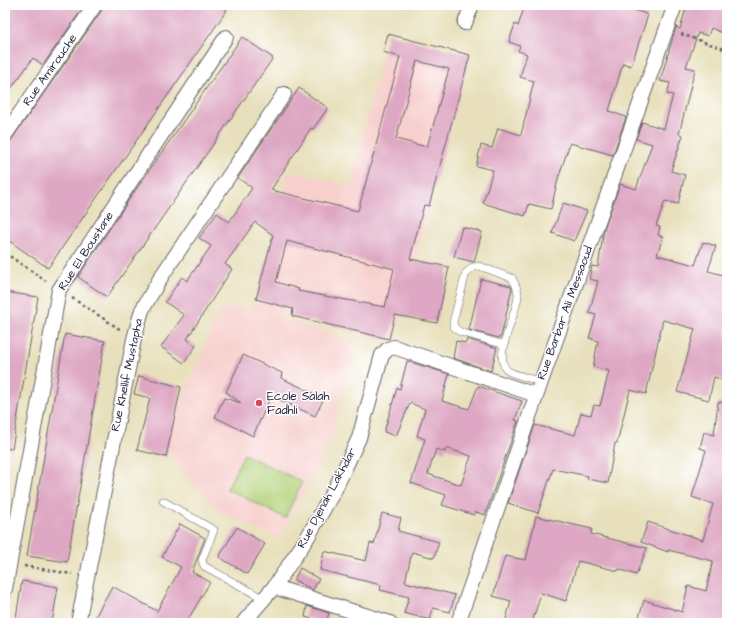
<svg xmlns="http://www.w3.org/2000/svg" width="732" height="628" viewBox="0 0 732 628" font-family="'Architects Daughter',sans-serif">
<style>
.built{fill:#f7d0ce}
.green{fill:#b2d27a;stroke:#6a7a5a}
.building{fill:#dea7c3;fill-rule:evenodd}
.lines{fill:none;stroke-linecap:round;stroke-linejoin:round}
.lane-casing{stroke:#676468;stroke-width:8}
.street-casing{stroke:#676468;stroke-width:16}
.path{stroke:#676468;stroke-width:2.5;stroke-dasharray:3 3;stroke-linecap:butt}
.lane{stroke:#fff;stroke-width:7}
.street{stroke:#fff;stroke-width:14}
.poi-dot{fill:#d1495b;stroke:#fff;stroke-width:1.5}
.labels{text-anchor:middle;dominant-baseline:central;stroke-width:3;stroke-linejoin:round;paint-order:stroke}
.street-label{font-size:12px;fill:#22223b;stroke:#fff}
.poi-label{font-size:12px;fill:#22223b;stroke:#fff;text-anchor:start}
</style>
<rect width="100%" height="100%" fill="#fff"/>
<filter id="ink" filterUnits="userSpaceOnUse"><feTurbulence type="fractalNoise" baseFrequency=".025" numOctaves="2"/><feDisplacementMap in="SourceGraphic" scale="8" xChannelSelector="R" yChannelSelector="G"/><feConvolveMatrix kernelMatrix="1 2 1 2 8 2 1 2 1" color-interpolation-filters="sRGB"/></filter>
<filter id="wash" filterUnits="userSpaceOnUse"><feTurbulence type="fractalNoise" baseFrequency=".012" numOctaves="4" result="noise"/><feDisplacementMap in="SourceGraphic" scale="16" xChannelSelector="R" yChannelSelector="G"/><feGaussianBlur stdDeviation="0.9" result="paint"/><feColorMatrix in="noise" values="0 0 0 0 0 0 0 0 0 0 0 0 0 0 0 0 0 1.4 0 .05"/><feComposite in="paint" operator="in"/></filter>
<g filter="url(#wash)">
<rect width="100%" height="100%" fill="#e8e0bc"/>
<polygon class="built" points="388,34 470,55 393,341 262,310 358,344 343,383 332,438 278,538 224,515 185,475 171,454 166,436 221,310 238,306 254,308 289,171 350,186"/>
<polygon class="green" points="244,454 302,482 285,518 227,489"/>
<g id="blocks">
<g class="building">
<polygon points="5,5 85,5 43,65 33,58 5,97"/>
<polygon points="103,5 220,5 227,10 48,268 5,238 5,149 102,10"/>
<polygon points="525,5 622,5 648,15 631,66 623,63 609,111 626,117 613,155 570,143 558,179 551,209 529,204 525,216 483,203 493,170 476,166 481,145 492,148 498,128 521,135 534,81 520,77 527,54 518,51 520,46 509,42 515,24 518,26"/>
<polygon points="687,5 727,5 727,35 711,28 708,36 698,33 686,67 695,69 679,134 683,135 671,171 685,175 678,204 665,201 656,226 660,227 658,235 663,237 657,255 695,265 703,242 716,246 708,271 727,276 727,363 723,380 714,377 709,400 677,392 695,329 663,320 646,394 630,390 617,443 615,443 608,483 587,479 588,476 553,469 538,513 508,503 535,425 575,435 581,413 591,415 594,405 600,406 609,371 593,367 598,341 589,338 596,315 589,313 598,281 589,279 592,266 598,267 604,229 620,184 636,189 652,144 636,139 642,122 664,129 673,95 667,94 670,83 660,81 676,27 680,29"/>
<path d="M388,34l82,21 -41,151 -5,-1 -14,54 39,8 -12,56 -42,-8 -6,24 -97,-23 1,-7 -37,-10 17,-64 -18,-13 -30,42 7,5 -45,70 9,7 -12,17 -23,-16 23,-32 -19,-13 17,-25 5,4 24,-35 -12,-8 18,-25 12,9 23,-34 -14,-10 61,-90 29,20 -15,21 -2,-1 -40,62 87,21 42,-154 -17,-5zM417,61l32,8 -22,78 -31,-8zM287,241l107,28 -9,38 -87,-16 1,-2 -23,-7z"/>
<polygon points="242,37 273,58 107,297 78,277 130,198"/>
<polygon points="563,203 587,211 574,241 552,233"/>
<polygon points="462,227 482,232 474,262 454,257"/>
<polygon points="481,279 511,286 512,288 501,337 499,338 469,330"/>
<polygon points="5,292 38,297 12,449 5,448"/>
<polygon points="65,334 105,341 67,562 27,556"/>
<polygon points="467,339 497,348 491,371 453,358 456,341 466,343"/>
<polygon points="243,355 282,373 281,378 324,398 315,416 271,396 253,436 215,417 224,398 241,403 226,392"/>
<path d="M407,361l42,13 -7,27 27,8 9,-23 44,15 -7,19 3,1 -33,94 -9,-3 -2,3 -32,-10 4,-10 -35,-12 14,-44 -8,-3 8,-27 -15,-6 -14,33 -12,-4 13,-44 3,1zM446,448l25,8 -10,29 -33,-11 8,-25 9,3z"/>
<polygon points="139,376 181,387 166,457 137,450 150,398 134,394"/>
<polygon points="718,402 727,402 727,623 658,623 639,617 644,600 682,612 688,586 706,591 713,561 668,550 668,552 641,542 648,522 703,540 713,504 692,497 706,450 700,448 704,432 714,435"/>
<polygon points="382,513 401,518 398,531 439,542 434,558 412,552 405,582 455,595 450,612 433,608 430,620 404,613 409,597 380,590 381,585 320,570 324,551 366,561 370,543 374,544"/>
<polygon points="536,516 592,529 591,534 647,548 636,575 619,569 618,571 578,561 566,601 541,593 532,623 505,623 511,601 493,596 505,556 526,560"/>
<polygon points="180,524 205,538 192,572 210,582 186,623 92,623 112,586 157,611 181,567 162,557"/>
<polygon points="237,527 265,544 247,574 219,557"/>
<polygon points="300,568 319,579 313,590 294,580"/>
<polygon points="22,581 58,587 52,623 15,623"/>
<polygon points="307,606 329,613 326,623 305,617"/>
</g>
</g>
</g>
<g filter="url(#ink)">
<use href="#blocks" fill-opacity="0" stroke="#676468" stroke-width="1"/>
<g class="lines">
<defs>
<g id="lane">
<path d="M505,345l-45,-13 -6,-5 -1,-5 13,-49 7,-6 6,-1 33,12c3,5 6,10 6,17 0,18 -27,63 -10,76 7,4 25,8 33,11"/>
<polyline points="163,501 214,530 202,560 204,566 264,599"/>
</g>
<g id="street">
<polyline points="465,23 472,5"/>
<polyline points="5,135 95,5"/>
<polyline points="274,587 390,623"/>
<polyline points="5,589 59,290 226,37"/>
<polyline points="78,623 134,339 142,310 161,277 284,94"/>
<polyline points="243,623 274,587 306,540 335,489 359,438 382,355 388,349 394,347 536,395"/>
<polyline points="458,623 541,382 675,5"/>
</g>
</defs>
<use href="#lane" class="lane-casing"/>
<use href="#street" class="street-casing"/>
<g class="path">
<polyline points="681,34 727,50"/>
<polyline points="5,253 46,281"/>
<polyline points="72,298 121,330"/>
<polyline points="24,566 72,574"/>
</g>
<use href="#lane" class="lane"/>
<use href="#street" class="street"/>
</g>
</g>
<circle class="poi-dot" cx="259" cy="403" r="4"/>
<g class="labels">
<g class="street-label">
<text transform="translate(50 70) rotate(-55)">Rue Amirouche</text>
<text transform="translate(86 251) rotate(-57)">Rue El Boustane</text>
<text transform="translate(565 313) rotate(-70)">Rue Barbar Ali Messaoud</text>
<text transform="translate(127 375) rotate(-78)">Rue Khellif Mustapha</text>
<text transform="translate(327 498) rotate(-62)">Rue Djenah Lakhdar</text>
</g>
<g class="poi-label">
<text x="267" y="396">Ecole Salah<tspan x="267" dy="14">Fadhli</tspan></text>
</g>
</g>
<rect width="732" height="628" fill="none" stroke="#fff" stroke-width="20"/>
</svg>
